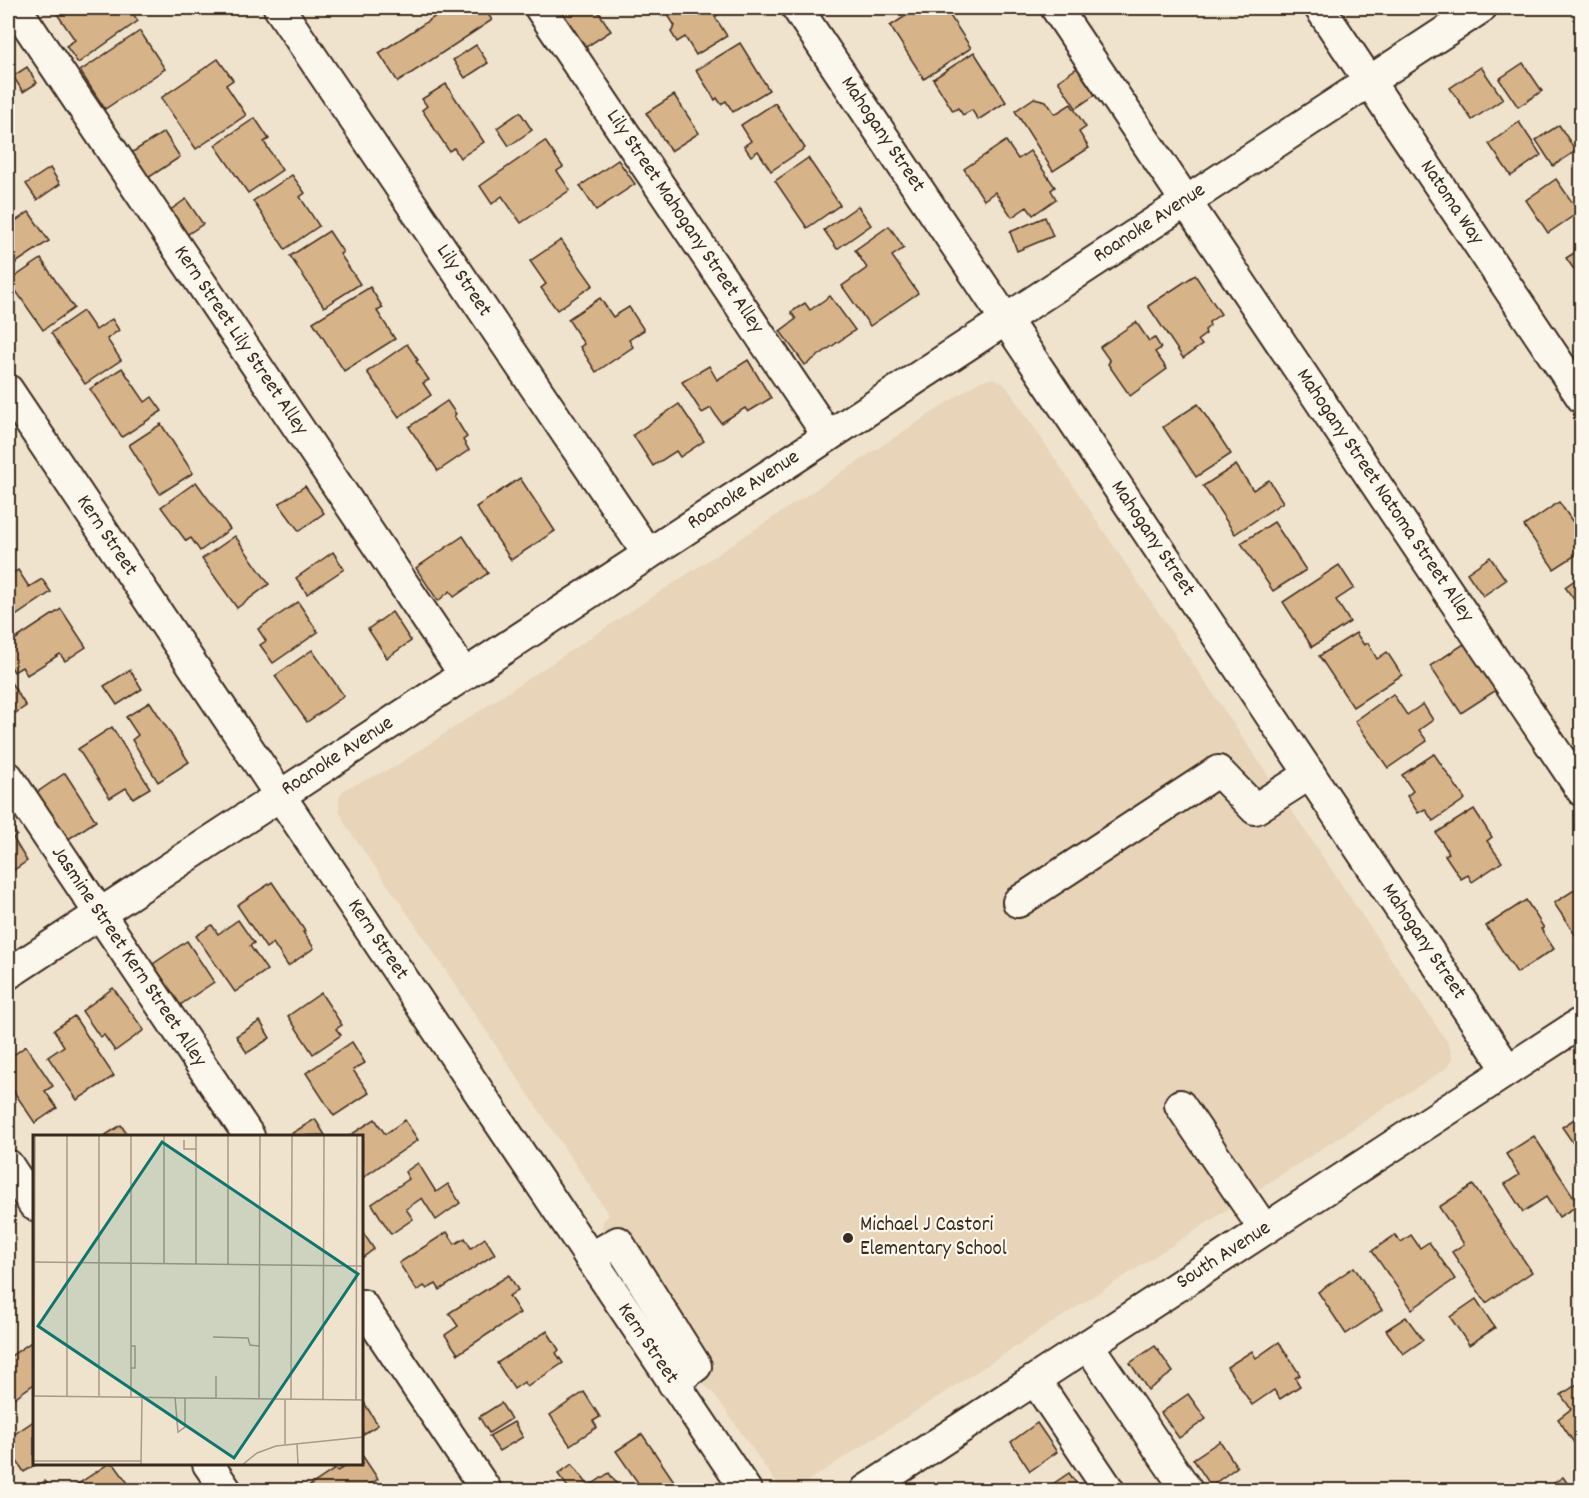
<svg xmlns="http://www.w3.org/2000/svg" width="1589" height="1498" viewBox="0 0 1589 1498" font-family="Dekko,sans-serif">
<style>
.built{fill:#e8d5b9}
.building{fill:#d7b389;stroke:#3b2a1e;stroke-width:1.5}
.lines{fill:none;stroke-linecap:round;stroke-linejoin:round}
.minor-casing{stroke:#3b2a1e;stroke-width:34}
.minor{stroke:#fbf7ec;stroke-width:30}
.poi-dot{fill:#3b2a1e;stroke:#fbf7ec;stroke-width:2}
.labels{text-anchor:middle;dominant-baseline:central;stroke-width:4.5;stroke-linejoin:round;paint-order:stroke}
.street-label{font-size:21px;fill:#3b2a1e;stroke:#fbf7ec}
.poi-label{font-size:21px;fill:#3b2a1e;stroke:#fbf7ec;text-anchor:start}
.inset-road{fill:none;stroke:#a89988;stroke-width:1.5}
.view{fill:#0f766e;fill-opacity:0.15;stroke:#0f766e;stroke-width:3}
.inset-edge{fill:none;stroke:#3b2a1e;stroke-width:3}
</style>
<rect width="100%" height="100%" fill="#f0e3ce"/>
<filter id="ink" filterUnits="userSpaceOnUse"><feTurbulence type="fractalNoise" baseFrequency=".0167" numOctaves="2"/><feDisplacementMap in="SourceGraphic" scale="12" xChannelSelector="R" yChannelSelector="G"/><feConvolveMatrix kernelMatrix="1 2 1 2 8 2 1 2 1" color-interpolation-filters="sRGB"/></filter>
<g filter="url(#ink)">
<polygon class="built" points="993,378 1004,384 1011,393 1446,1040 1450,1048 1452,1057 1450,1064 1445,1069 794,1490 781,1490 714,1394 705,1386 607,1243 601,1240 603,1221 609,1215 401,904 346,826 339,810 339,799 342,791 347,788 394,767 980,381"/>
<g class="building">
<polygon points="53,8 92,8 93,9 96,8 129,8 138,21 78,63 66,46 75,40"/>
<polygon points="422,8 439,8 427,15"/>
<polygon points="448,8 484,8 492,20 398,82 379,53"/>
<polygon points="565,8 596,8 611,31 583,49 559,12"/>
<polygon points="673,8 715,8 719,14 715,17 727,36 696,55 685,37 677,42 671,32 675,26 666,12"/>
<polygon points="918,8 945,8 971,48 924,79 890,26"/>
<polygon points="140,31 165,69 105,109 80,71"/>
<polygon points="740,43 769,90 733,112 726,101 721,104 717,98 715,100 696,70"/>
<polygon points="476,45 488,63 465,78 453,60"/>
<polygon points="974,52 1006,102 978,120 972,110 963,115 958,108 953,111 933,79"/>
<polygon points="218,59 233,80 226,85 246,115 196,149 161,98"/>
<polygon points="1523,63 1542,91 1518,107 1499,79"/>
<polygon points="27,67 37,83 23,92 13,76"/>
<polygon points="1481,67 1503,99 1472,120 1450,88"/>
<polygon points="1077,68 1095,95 1076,108 1058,81"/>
<polygon points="446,84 484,142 460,158 454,148 449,151 422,110 427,106 422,99"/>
<polygon points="674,95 699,133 671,151 646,113"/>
<polygon points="1034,98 1046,101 1055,114 1071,104 1086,127 1079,132 1089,148 1053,171 1015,111"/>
<polygon points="775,103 805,148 771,171 758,151 751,156 744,146 751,141 741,125"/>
<polygon points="520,112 532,130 509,146 497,128"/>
<polygon points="255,118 269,139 264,142 282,170 248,193 215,145"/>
<polygon points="1519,122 1541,155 1511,176 1489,144"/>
<polygon points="1559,125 1576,151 1553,166 1536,140"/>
<polygon points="164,132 180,157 148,178 131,153"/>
<polygon points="545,141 563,167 557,171 570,190 521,223 502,196 492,204 480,186"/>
<polygon points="1006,141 1018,159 1030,151 1055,187 1051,190 1056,199 1033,215 1027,207 1012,217 995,192 984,200 964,169"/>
<polygon points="808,158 840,205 807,228 775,181"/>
<polygon points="618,160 635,184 596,210 580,186"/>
<polygon points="50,168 60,184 37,200 26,184"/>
<polygon points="292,175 305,193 300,197 319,226 285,249 253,201"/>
<polygon points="1556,179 1579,212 1548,233 1526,200"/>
<polygon points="186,199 203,224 179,240 162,216"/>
<polygon points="858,206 871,225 837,249 824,230"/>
<polygon points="29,212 49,241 8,268 8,226"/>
<polygon points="1045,217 1053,236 1017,251 1010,232"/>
<polygon points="889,226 904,248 892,256 918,293 870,326 842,286 867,268 855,250"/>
<polygon points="329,231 343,252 340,254 360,284 324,307 290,256"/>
<polygon points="561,240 593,285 557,310 541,288 546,284 530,261"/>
<polygon points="1582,248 1582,281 1566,258"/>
<polygon points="41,259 74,308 43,330 9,281"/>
<polygon points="1195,275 1221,314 1209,322 1210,326 1205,330 1206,334 1198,340 1202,345 1183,358 1148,306"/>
<polygon points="370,287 383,308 377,311 395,339 344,371 313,322"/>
<polygon points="830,296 855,330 805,365 780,331 796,319 791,312 805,303 810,310"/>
<polygon points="600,298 613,317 629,307 644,330 629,340 633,347 596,372 580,347 584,344 568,319"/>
<polygon points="83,311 96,330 112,319 119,330 107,339 121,360 85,384 51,333"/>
<polygon points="1136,322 1149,341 1155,338 1161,348 1155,352 1167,369 1130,396 1108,364 1110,361 1100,347"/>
<polygon points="407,344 418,360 416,361 429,380 423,383 431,395 399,417 367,372"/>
<polygon points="748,360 771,398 748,412 745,408 721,423 711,408 702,413 682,382 709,366 717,380"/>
<polygon points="122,368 145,402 152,397 162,411 122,437 90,389"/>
<polygon points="447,401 456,414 454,416 467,437 463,440 469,450 438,471 409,427"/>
<polygon points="679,404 704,441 680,457 676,451 653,466 633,435"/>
<polygon points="1198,404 1231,454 1196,477 1163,427"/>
<polygon points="161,424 193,473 160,494 129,445"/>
<polygon points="1236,465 1253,490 1269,480 1283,502 1235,534 1203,486"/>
<polygon points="520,478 555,531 511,560 476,507"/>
<polygon points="196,482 230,529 200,551 191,538 186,541 161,507"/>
<polygon points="305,486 324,513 299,531 279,504"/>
<polygon points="1559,502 1582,535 1582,551 1554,569 1524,526"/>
<polygon points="1274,522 1306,570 1273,591 1241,543"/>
<polygon points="235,536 269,584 237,608 202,559"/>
<polygon points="463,536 488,573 454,597 450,591 438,601 416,568"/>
<polygon points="333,552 344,569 307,594 296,578"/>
<polygon points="1490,557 1506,580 1483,596 1467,573"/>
<polygon points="1339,565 1354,588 1336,600 1350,622 1312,647 1283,602"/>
<polygon points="18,570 29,587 42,579 51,592 8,621 8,577"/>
<polygon points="1582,575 1582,611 1565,587"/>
<polygon points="298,602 318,632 273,663 260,645 266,641 258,629"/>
<polygon points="61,609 86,647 65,661 60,654 27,675 22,667 14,672 8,662 8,644"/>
<polygon points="392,612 411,641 387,658 368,629"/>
<polygon points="1356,633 1364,645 1368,643 1377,659 1387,652 1402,675 1353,707 1319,656"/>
<polygon points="1467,642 1498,689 1461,713 1430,666"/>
<polygon points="312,650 344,696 307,722 275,676"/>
<polygon points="130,670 142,689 117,705 104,686"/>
<polygon points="8,678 26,706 8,718"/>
<polygon points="1393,694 1407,715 1423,704 1433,720 1419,730 1427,741 1388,768 1355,721"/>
<polygon points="150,702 189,762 158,782 132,740 138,735 126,717"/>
<polygon points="112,727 150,788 133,798 126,788 110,798 78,749"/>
<polygon points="1434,754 1465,799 1433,821 1425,809 1418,813 1407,796 1413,791 1402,775"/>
<polygon points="65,773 96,821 67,840 36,793"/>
<polygon points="1474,809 1492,837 1487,841 1502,862 1472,882 1468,875 1461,879 1445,855 1449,853 1436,833"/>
<polygon points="8,821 17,835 13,838 27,861 8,874"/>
<polygon points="272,882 305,931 303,932 314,948 288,966 273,943 266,948 237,905"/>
<polygon points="1582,885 1582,933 1576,936 1554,903"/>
<polygon points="1526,900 1544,928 1541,929 1554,949 1517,973 1486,926"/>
<polygon points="238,920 254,943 250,946 267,970 235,992 196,936 212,925 218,934"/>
<polygon points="187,941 214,982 180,1005 153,964"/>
<polygon points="113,988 144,1030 115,1051 104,1035 100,1037 82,1011"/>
<polygon points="321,993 342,1025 336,1029 341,1035 313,1054 288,1016"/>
<polygon points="74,1016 114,1076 77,1100 48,1057 64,1046 54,1030"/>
<polygon points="260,1021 270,1038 247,1053 236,1036"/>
<polygon points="352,1042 365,1063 353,1070 369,1093 334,1116 306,1073"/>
<polygon points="26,1046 53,1086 45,1091 57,1108 35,1123 8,1083 8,1059"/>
<polygon points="1582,1114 1582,1156 1562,1127"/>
<polygon points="315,1119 325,1135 293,1136 291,1134"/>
<polygon points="375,1119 385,1134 405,1120 418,1140 362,1178 362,1136 349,1136"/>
<polygon points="121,1125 128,1136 104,1136"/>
<polygon points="1534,1136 1579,1205 1559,1217 1546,1197 1523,1212 1505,1184 1519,1175 1506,1154"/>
<polygon points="418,1163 436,1192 448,1184 460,1203 436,1220 422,1198 406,1209 413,1219 391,1234 372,1204 409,1179 405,1172"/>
<polygon points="1473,1185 1532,1272 1486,1303 1452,1252 1464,1244 1439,1207"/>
<polygon points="362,1231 374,1249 362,1258"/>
<polygon points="447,1232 455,1244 465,1238 471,1248 485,1238 495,1254 440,1290 436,1284 427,1289 424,1286 417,1291 399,1263"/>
<polygon points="1395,1235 1401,1242 1411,1235 1420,1248 1429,1242 1455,1279 1412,1309 1372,1251"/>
<polygon points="1354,1267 1382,1310 1346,1334 1318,1292"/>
<polygon points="509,1275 518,1290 509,1296 520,1313 458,1354 445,1335 458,1326 449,1313"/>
<polygon points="1476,1299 1495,1328 1469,1345 1450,1317"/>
<polygon points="1406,1317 1423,1340 1403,1354 1386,1330"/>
<polygon points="547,1331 559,1350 556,1353 563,1363 527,1387 524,1382 514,1389 497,1363"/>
<polygon points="33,1341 34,1344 34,1384 14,1398 10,1393 8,1394 8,1358"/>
<polygon points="1279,1342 1300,1375 1295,1378 1300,1386 1280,1399 1274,1390 1252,1405 1227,1367 1252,1351 1256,1358"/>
<polygon points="1155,1346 1173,1372 1148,1390 1130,1363"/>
<polygon points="1582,1381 1582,1449 1579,1450 1558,1419 1571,1409 1561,1395"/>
<polygon points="584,1392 600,1417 593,1421 597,1427 570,1445 550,1415"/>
<polygon points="1188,1394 1206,1419 1179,1438 1161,1413"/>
<polygon points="363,1401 378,1425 362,1435 362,1403"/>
<polygon points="501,1403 511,1419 489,1433 479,1417"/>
<polygon points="34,1421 34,1464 37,1464 24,1472 16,1460 8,1465 8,1433 10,1437"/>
<polygon points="514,1422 523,1437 499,1451 489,1436"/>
<polygon points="1037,1423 1057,1452 1030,1471 1011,1442"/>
<polygon points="642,1434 680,1490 636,1490 641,1487 616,1451"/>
<polygon points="1220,1441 1237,1467 1211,1486 1193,1459"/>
<polygon points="362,1455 378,1479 369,1485 372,1489 370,1490 310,1490 308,1487 335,1469 337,1471 349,1464 362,1464"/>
<polygon points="108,1464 114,1464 133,1490 69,1490"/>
<polygon points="572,1464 589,1486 583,1490 570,1490 558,1474"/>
<polygon points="609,1473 621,1490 595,1490 591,1485"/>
<polygon points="1069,1473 1081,1490 1044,1490"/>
<polygon points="1563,1477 1572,1490 1544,1490"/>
<polygon points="45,1481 52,1490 31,1490"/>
</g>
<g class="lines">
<defs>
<g id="minor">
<polyline points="16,8 464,674"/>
<polyline points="279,8 648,554"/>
<polyline points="540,8 828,436"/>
<polyline points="797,8 1508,1070"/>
<polyline points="1056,8 1582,791"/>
<polyline points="1320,8 1582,398"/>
<polyline points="8,390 746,1490"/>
<polyline points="8,777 249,1136"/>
<polyline points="1018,902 1218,771 1255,809 1310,774"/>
<polyline points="8,974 1481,8"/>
<polyline points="1180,1105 1264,1229"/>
<polyline points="8,1165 34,1205"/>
<polyline points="590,1258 618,1242 696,1366 673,1383"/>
<polyline points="362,1305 486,1490"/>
<polyline points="1088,1345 1187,1490"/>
<polyline points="1035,1380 1109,1490"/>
<polyline points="208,1464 226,1490"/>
<polyline points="866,1490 1582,1022"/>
</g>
</defs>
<use href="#minor" class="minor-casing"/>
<use href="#minor" class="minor"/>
</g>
</g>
<circle class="poi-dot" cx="848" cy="1238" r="6"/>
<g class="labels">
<g class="street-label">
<text transform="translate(882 135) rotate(56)">Mahogany Street</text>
<text transform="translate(1451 203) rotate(56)">Natoma Way</text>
<text transform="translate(684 222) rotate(56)">Lily Street Mahogany Street Alley</text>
<text transform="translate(1150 224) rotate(-33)">Roanoke Avenue</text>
<text transform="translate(463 281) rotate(56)">Lily Street</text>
<text transform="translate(240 341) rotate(56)">Kern Street Lily Street Alley</text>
<text transform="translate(744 491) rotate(-33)">Roanoke Avenue</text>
<text transform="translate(1384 496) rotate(56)">Mahogany Street Natoma Street Alley</text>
<text transform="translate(106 536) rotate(56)">Kern Street</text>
<text transform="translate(1152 539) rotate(56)">Mahogany Street</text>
<text transform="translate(338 757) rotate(-33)">Roanoke Avenue</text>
<text transform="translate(377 940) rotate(56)">Kern Street</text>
<text transform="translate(1423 942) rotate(56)">Mahogany Street</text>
<text transform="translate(128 957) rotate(56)">Jasmine Street Kern Street Alley</text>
<text transform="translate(1224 1256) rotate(-33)">South Avenue</text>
<text transform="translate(647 1344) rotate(56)">Kern Street</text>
</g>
<g class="poi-label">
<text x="860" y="1226">Michael J Castori<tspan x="860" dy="24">Elementary School</tspan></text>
</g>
</g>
<g transform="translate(33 1135)">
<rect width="330" height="330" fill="#f0e3ce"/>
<path class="inset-road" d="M163,0v129M151,5v9h12M0,127l330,4M131,128v-128M195,129v-129M180,202l35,1 2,7 9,1M98,233h4v-22h-4M183,241v22M0,261l330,4M1,261l1,-261M34,261v-261M66,261v-261M98,262v-262M142,262l3,35 7,-5v-29M226,263l1,-263M258,264l1,-264M290,264l1,-264M323,265l1,-265M264,308l1,22M252,309v-45M0,326h108M108,330l1,-68M209,330l15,-12 19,-7 87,-9"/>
<path class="view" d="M129,7l196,132 -124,184 -196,-132z"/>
<rect width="330" height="330" class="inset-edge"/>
</g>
<rect width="1589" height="1498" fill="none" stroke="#fbf7ec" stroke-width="30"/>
<rect x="15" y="15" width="1559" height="1468" fill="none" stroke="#3b2a1e" stroke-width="2" filter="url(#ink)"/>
</svg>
